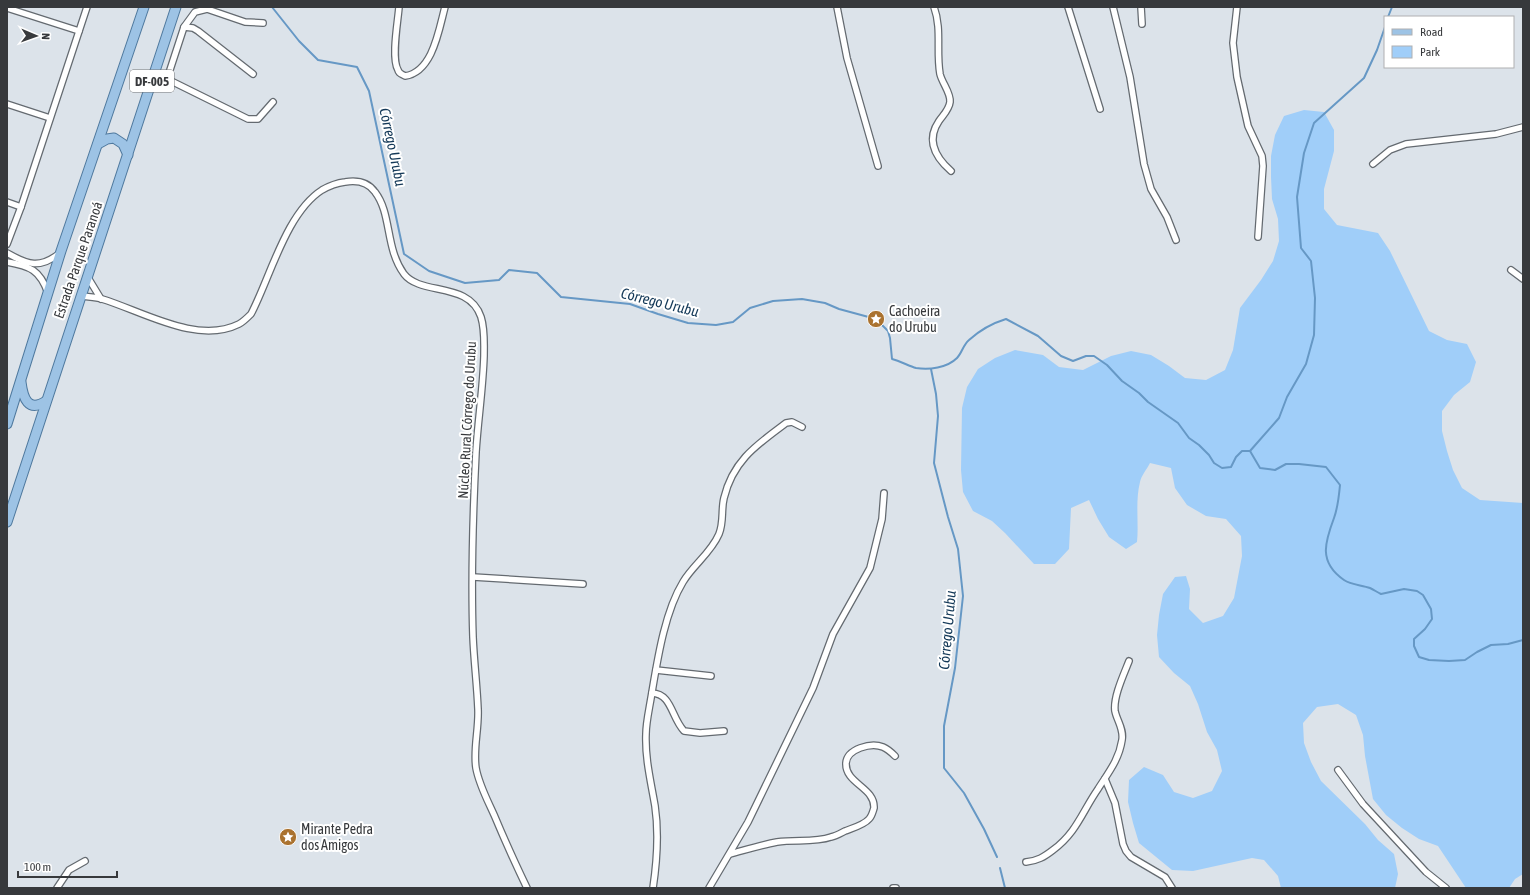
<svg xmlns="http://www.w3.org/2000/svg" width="1530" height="895" viewBox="0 0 1530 895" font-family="'Asap Condensed',sans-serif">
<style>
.green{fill:#a0cef9}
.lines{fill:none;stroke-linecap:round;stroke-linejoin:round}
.stream{stroke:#6698c5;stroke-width:2}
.minor-casing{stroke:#646a70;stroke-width:8}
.primary-casing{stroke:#4f799e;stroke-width:11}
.minor{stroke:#fff;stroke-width:5.5}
.primary{stroke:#9dc3e5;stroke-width:9}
.labels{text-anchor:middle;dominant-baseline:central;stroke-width:4;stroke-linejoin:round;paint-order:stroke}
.shield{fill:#fff;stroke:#737476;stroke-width:1}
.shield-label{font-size:13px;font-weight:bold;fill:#37393c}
.street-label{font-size:14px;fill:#37393c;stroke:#fff}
.poi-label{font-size:14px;fill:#37393c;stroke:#fff;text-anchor:start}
.water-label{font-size:15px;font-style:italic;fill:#143958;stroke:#fff}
</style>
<rect width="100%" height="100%" fill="#dce3ea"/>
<path class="green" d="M1304,110l20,2 10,18v21l-10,38v20l13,16 41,8 12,18 39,80 18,9 20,4 9,18 -6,20 -16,13 -12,16v20l5,20 6,19 9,18 18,12 43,3v371l-8,5 -6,9h-43l-28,-42 -19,-7 -17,-11 -16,-13 -13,-16 -8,-43 -2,-21 -7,-20 -18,-11 -21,3 -14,16 1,20 7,19 10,19 44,43 13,16 16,14 4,20 -3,14h-114l-3,-12 -14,-16 -12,-2 -59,13 -21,-1 -33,-27 -6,-20 -5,-21 1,-22 15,-13 19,8 11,17 19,6 19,-7 10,-20 -5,-21 -10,-18 -9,-28 -8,-18 -16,-13 -15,-16 -2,-22 2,-20 4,-21 12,-17 11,-1 4,13 -1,20 14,14 20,-7 11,-18 8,-42 -1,-20 -15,-17 -20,-3 -19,-11 -12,-17 -4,-20 -21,-5c-3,6 -9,13 -10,19 -5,20 -1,41 -3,60l-11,7 -17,-12 -11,-18 -9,-19 -18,8 -2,41 -14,15h-21l-29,-31 -13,-12 -19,-10 -10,-19 -2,-22 1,-62 5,-21 11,-18 17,-11 20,-8 28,5 16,12 24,3 28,-14 20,-5 20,4 18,11 16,12 21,2 19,-10 8,-20 7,-42 21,-28 12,-19 6,-20 -1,-22 -6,-20 -1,-22v-21l4,-21 9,-19z"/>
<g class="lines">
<g class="stream">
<path d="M272,7l27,34 19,19 39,7 12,24 35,163 25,17 36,12 34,-3 10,-10 28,3 24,24 69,7 28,10 30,9 28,2 17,-3 17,-14 23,-7 29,-2 23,4 14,6 37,10 12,12 2,7 2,21c8,2 17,7 24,9 13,2 31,0 41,-10 5,-5 6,-13 12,-18 11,-10 24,-17 37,-21l32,17 23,20 12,5 13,-5h8l13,9 15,16 17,12 9,9 30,21 11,15 10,7 10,10 5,8 8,5 9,-1 5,-10 6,-6h8l10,17 15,2 11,-6h13l27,3 14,18c-1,11 -2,22 -6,33 -9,24 -16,44 10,62 7,5 18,5 26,8 4,2 7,4 11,6l23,-5 13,2 6,4 8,14 1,10 -7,10 -11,10v7l5,11 10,3 20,1 16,-1 12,-8 14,-7 17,-1 15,-4"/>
<polyline points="1388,17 1392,7"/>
<polyline points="931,369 936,394 938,416 934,463 948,517 958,549 963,596 955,668 944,726 944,768 964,793 984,829 997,857"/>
<polyline points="1250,451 1279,418 1287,397 1306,364 1314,335 1315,298 1311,261 1301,248 1297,197 1304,153 1314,123 1364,78 1377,50 1385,27"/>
<polyline points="1000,868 1005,888"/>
</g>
<defs>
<g id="minor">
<path d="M399,7c-1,14 -8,51 -1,63 1,4 4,4 7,6 28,-4 34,-47 40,-69"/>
<polyline points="837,7 847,58 878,166"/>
<path d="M934,7c8,22 2,44 6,67 2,9 11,19 10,28 -1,8 -7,13 -11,19 -13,19 -4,36 12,50"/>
<polyline points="1068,7 1100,109"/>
<polyline points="1113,7 1130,77 1144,164 1151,189 1167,217 1176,240"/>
<polyline points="1141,7 1142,24"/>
<polyline points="1237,7 1233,43 1237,77 1248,126 1262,156 1263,166 1258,237"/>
<polyline points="7,8 79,31"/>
<polyline points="184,27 195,12 207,9 245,22 263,23"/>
<polyline points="155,73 248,119 258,119 273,102"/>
<polyline points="167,79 184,27 193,28 198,31 253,74"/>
<polyline points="7,104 50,118"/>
<polyline points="1373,164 1390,150 1406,144 1496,134 1523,127"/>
<polyline points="7,202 21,207"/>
<polyline points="7,244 21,207 87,7"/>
<path d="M7,253c21,12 33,16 53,0"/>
<path d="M7,262c23,4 33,8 41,31"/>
<polyline points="1511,270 1523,279"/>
<polyline points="87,276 101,299"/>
<path d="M81,296c7,1 15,1 21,3 40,12 95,46 137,25 4,-2 8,-6 12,-10 19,-36 35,-101 71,-124 7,-4 15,-7 23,-8 12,-2 23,0 30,10 17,22 10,56 29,82 17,22 65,7 77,43 4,13 3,26 3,39 -1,32 -6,64 -8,96 -3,60 -5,125 -3,185 1,24 4,48 5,72 1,20 -5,40 -2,59 3,17 12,33 19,49 10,24 21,48 32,71"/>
<polyline points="473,577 583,584"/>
<polyline points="656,670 711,676"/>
<path d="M652,693c20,1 19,24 32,38l16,2 24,-2"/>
<polyline points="1338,770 1363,804 1426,872 1446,888"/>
<polyline points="1105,779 1115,803 1123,844 1126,851 1131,857 1165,877 1172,888"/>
<path d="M730,854c15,-4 31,-9 47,-12 18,-3 37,1 54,-5 5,-1 10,-4 14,-6 8,-3 19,-6 24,-12 3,-3 4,-8 5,-11 1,-21 -29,-24 -28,-45 1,-14 25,-21 37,-16 5,2 8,5 12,9"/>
<path d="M1026,862c11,-1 18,-5 27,-12 24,-18 29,-38 45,-61 10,-16 21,-29 24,-49 2,-11 -5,-19 -7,-29 -2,-14 9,-37 14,-50"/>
<polyline points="57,888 69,870 85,861"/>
<path d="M653,888c4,-27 6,-55 2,-82 -4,-24 -10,-47 -9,-72 0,-11 3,-24 5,-36 6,-35 13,-85 32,-116 10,-17 28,-29 36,-48 5,-12 2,-24 5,-36 9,-38 34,-54 62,-75l6,-1 10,5"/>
<polyline points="709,888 748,822 813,688 833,634 870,568 882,519 884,493"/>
<polyline points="893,888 896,888"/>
</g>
<g id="primary">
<polyline points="98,144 107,139 114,138 123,144 128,155"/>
<path d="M21,382c2,16 7,31 25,19"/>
<polyline points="7,424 61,251 144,7"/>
<polyline points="7,522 176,7"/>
</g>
</defs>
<use href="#minor" class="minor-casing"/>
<use href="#primary" class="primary-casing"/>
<use href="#minor" class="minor"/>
<use href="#primary" class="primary"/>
</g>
<defs>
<symbol id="sight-disc" viewBox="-11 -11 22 22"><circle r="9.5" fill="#aa722f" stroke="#fff"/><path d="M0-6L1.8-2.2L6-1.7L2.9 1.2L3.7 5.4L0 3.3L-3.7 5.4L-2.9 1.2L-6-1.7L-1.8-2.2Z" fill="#fff"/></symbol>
</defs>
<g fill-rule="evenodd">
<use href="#sight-disc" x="866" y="309" width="20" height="20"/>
<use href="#sight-disc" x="278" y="827" width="20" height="20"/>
</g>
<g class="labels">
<rect class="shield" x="130" y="70" width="44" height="22" rx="3"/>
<g class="shield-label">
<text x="152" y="81">DF-005</text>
</g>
<g class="street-label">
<text transform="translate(78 260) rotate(-71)">Estrada Parque Paranoá</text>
<text transform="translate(467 420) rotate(-87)">Núcleo Rural Córrego do Urubu</text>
</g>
<g class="poi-label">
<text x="889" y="311">Cachoeira<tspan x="889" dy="16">do Urubu</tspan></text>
<text x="301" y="829">Mirante Pedra<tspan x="301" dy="16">dos Amigos</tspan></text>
</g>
<g class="water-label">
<text transform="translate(393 147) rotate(78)">Córrego Urubu</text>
<text transform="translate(660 302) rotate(14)">Córrego Urubu</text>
<text transform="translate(947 630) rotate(-85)">Córrego Urubu</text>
</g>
</g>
<rect width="1530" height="895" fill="none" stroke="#37393c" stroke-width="16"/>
<rect x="1384" y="16" width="130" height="52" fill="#ffffff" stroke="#afb0b1"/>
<rect x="1392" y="29" width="20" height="6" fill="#9dc3e5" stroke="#afb0b1"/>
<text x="1420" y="36" font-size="12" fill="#37393c">Road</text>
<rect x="1392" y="46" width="20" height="12" fill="#a0cef9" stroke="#afb0b1"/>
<text x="1420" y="56" font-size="12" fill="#37393c">Park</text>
<g transform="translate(36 36) rotate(92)" stroke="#ffffff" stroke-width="3" paint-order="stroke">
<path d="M0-3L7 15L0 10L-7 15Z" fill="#37393c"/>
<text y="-6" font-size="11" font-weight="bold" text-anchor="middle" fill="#37393c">N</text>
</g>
<path d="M18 871v6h99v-6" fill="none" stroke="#37393c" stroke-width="2"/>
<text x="24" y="871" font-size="12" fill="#37393c" stroke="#ffffff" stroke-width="3" paint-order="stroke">100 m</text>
</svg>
